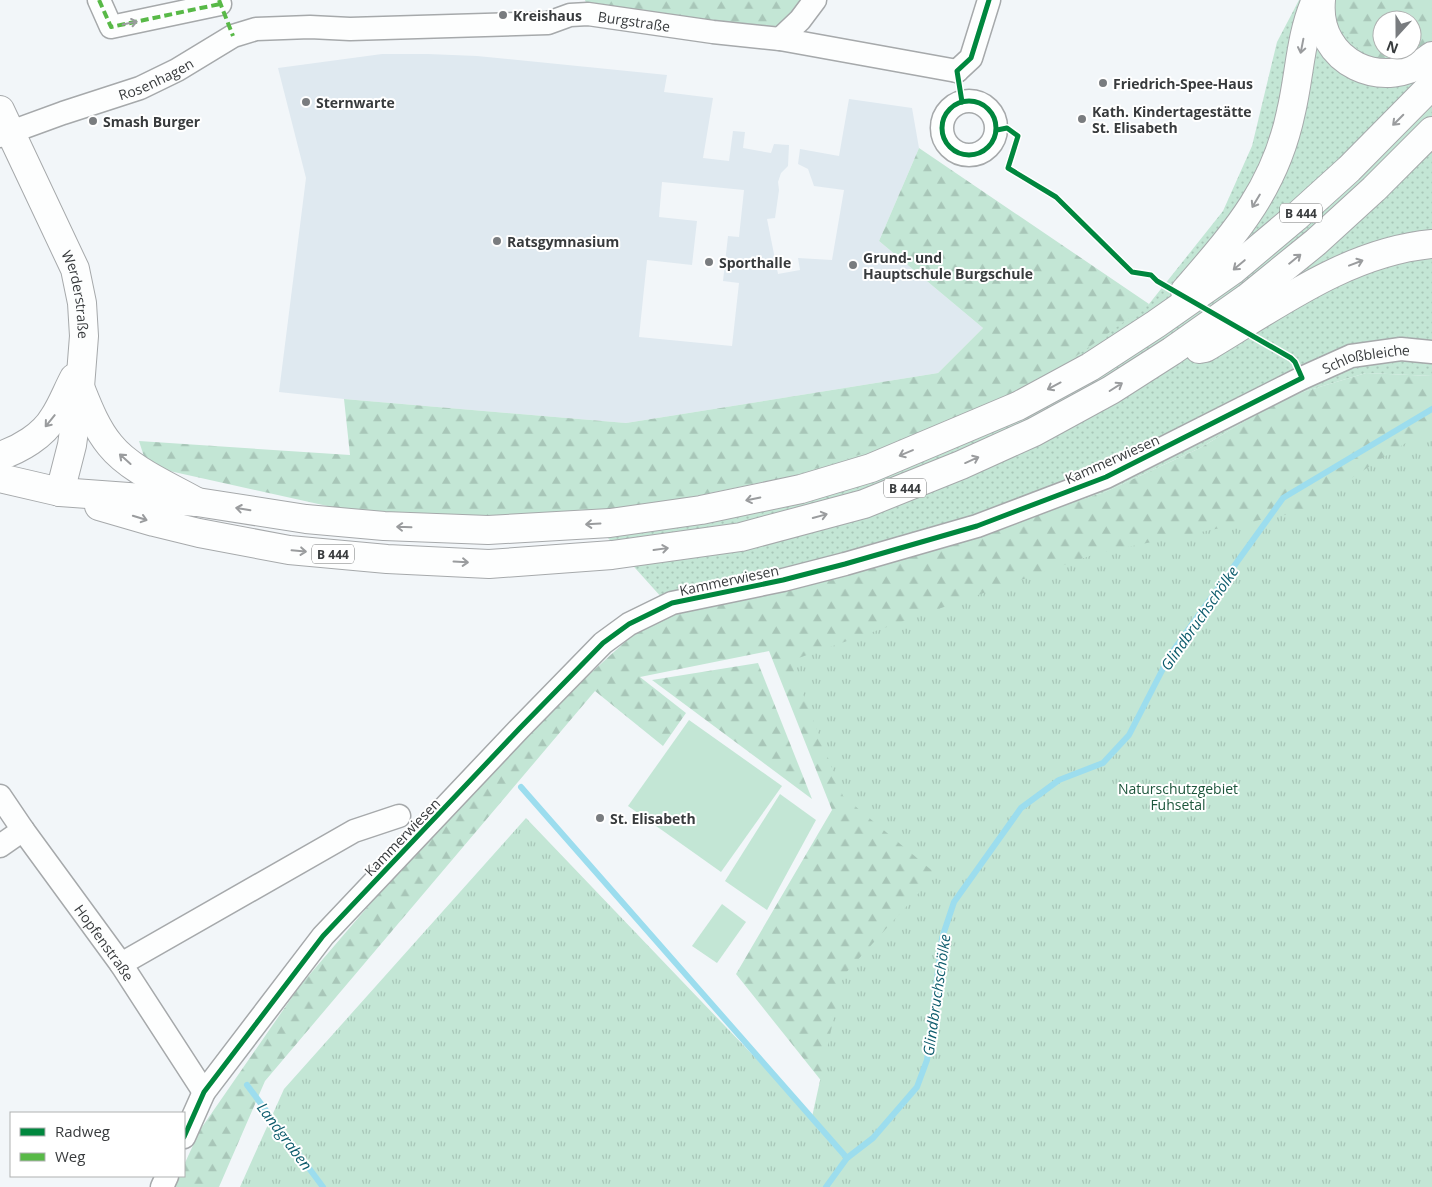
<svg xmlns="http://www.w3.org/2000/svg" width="1432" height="1187" viewBox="0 0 1432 1187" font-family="'Open Sans',sans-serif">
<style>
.built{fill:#dfe9f0;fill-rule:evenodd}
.grass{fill:url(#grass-dots);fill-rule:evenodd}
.forest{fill:url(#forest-firs);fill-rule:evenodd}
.park{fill:url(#park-tufts)}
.pitch{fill:#c3e6d5}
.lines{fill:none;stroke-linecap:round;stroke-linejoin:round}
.stream{stroke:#9cddee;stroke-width:6}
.street-casing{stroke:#a6a9ab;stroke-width:25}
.secondary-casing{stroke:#a6a9ab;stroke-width:30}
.primary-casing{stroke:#a6a9ab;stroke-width:30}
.highway-casing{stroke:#a6a9ab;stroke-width:30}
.street{stroke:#fdfefe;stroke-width:22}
.secondary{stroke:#fdfefe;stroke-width:28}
.primary{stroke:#fdfefe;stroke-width:28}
.highway{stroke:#fdfefe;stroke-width:28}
.quiet{stroke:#58b947;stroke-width:4;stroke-dasharray:8 4;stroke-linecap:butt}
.cycleway-casing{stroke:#fff;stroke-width:8}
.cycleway{stroke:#00873e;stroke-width:5}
.oneway{stroke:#9a9c9e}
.poi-dot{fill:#797c7f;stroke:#fff;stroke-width:2}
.labels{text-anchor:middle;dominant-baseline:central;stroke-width:4;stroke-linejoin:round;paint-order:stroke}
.shield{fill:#fff;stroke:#747677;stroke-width:1}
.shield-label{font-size:12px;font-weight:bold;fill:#383b3d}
.poi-label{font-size:14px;font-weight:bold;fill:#383b3d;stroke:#fff;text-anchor:start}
.street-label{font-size:14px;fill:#383b3d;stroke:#fff}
.park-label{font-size:14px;fill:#1d563c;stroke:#fff}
.water-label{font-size:15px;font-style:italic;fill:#0c5b6c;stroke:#fff}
</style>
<defs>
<pattern id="grass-dots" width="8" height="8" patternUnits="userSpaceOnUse" patternTransform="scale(1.25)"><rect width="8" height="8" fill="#c3e6d5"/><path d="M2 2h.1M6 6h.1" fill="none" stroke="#a8c6b8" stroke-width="1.8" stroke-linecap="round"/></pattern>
<pattern id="forest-firs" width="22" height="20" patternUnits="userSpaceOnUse" patternTransform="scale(1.25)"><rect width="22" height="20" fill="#c3e6d5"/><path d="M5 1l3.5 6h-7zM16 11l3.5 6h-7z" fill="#a8c6b8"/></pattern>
<pattern id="park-tufts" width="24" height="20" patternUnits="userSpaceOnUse" patternTransform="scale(1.25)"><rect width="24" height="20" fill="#c3e6d5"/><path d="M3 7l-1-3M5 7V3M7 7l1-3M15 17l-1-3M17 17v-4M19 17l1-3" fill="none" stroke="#a8c6b8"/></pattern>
</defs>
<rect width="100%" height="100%" fill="#f2f6f9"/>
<path class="built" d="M382,54h46l49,2 190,19 -3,17 49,6 -10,60 26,3 4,-30 12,1 -2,16 28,5 3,-9 15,1 -1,21 -7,7 -3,9 1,8 -4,28 -8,1 11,55 22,-4 -2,-12 34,2 12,-70 -30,-4 -6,-17 -10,-5 2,-15 39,7 10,-57 63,9 7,40 -40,93 104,87 -45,45 -312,50 -282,-24 -65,-7 27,-214 -28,-110zM662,182l82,8 -5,47 -11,-1 -5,45 16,2 -7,63 -93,-9 8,-77 45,5 5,-44 -38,-4z"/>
<path class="grass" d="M1299,0h133v376l-66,-3 -83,25 -83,50 -95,44 -260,83 -173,34 -82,-91 202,-42 357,-172 74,-93 29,-65 25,-104zM1382,20h30v30h-30z"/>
<g class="forest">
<polygon points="585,0 804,0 777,30 586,3"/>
<path d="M1331,0h101v38l-12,11 -19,8 -21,1 -22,-10 -23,-26zM1382,20h30v30h-30z"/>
<polygon points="919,148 1149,304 1054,372 944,428 792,476 590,518 386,519 147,466 139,441 350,455 344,399 626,423 938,373 983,328 879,241"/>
<polygon points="1366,373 1432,376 1432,464 827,1088 736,974 832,810 769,651 640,677 686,713 663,746 595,691 265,1081 219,1187 174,1187 179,1176 184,1176 184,1165 200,1130 299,987 412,855 547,713 638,630 672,609 845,575 1105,492 1200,448 1283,398"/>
<polygon points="758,663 812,799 652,680"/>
</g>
<polygon class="park" points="1432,426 1432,1187 240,1187 284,1089 526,818 812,1117 843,976 936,874 843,796 790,661 1098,553 1299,512"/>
<g class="pitch">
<polygon points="689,720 782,786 721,872 628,806"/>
<polygon points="780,794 816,820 767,910 725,881"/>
<polygon points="722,904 746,922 717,963 692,946"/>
</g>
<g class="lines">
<g class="stream">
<polyline points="521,787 847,1158"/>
<polyline points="247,1085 323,1187"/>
<polyline points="826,1187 847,1158 873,1138 917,1087 927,1060 942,938 954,902 1021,808 1059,780 1103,763 1129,735 1170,655 1283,498 1432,409"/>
</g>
<defs>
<g id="street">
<polyline points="99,0 111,27 220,4"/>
<polyline points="780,39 800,20 815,0"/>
<polyline points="957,71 971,58 989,0"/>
<circle cx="969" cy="128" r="27"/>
<path id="s1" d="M0,136l63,-23 77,-25 37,-18 56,-34 23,-7 54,-2 40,2 198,-6 22,-8 18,-1 125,18 67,7 177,32"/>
<path id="s2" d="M0,796l23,34 98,134 83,128"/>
<polyline points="0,846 23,830"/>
<polyline points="121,964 354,831 399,816"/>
<path id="s3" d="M184,1137l20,-45 119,-156 196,-207 84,-86 26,-19 43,-21 111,-23 62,-16 132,-38 129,-49 196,-99 49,-22 50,-7 31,3"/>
<polyline points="162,1187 167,1176"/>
</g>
<g id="secondary">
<path id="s4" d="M0,110l75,159 7,34 2,33 -4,51 -8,58 -12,47"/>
<path d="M80,387c8,20 16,41 30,58 20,25 59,41 87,57"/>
<path d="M0,456c20,-7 43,-20 54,-39 8,-12 13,-26 20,-39"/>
</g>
<polyline id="primary" points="0,478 60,492"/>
<g id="highway">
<path d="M1321,0c-6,63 64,95 111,56"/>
<path d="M1185,291c50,-58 90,-102 106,-179 9,-38 9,-76 25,-112"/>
<path d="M1199,349l6,-1c71,-42 142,-96 227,-104"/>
<polyline points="60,492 197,502 306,519 384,526 488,530 610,523 701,510 801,489 871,468 1018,406 1090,367 1156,324 1233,270 1296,217 1349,169 1432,85"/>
<polyline points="99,506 154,522 199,533 289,550 387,559 489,564 612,555 741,537 864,504 961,465 1034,432 1111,390 1172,351 1247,298 1316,242 1374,189 1432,131"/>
</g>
</defs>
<use href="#street" class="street-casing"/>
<use href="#secondary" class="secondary-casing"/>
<use href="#primary" class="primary-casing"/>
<use href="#highway" class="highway-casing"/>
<use href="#street" class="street"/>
<use href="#secondary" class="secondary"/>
<use href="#primary" class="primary"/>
<use href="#highway" class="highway"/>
<g class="quiet">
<polyline points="99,0 111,27 220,4"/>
<polyline points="219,0 233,36"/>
</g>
<defs>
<g id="cycleway">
<circle cx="969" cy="128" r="27"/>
<polyline points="962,102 957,71 971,58 989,0"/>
<polyline points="184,1137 204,1092 323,936 519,729 603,643 629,624 672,603 783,580 845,564 977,526 1106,477 1302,378 1295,362 1291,358 1157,281 1151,275 1132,272 1056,197 1008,168 1018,136 1007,128 997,130"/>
</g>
</defs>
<use href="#cycleway" class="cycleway-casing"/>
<use href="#cycleway" class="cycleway"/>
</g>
<defs><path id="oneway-shaft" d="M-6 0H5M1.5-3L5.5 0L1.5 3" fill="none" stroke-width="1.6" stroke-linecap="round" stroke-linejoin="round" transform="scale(1.25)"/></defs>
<g class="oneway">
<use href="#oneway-shaft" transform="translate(130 23) rotate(-12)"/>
<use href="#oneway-shaft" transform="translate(1302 46) rotate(101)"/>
<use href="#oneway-shaft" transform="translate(1398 120) rotate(135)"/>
<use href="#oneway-shaft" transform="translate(1256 201) rotate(121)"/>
<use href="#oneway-shaft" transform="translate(1295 259) rotate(-39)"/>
<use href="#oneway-shaft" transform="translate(1356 263) rotate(-21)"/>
<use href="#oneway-shaft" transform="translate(1239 265) rotate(140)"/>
<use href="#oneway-shaft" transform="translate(1054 386) rotate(152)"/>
<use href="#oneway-shaft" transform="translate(1116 387) rotate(-32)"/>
<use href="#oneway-shaft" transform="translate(50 421) rotate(129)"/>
<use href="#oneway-shaft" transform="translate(906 453) rotate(157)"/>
<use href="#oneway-shaft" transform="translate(125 459) rotate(-138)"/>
<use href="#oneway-shaft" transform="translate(972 460) rotate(-24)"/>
<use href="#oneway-shaft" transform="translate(753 499) rotate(168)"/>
<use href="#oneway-shaft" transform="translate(243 509) rotate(-171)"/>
<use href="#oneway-shaft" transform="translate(820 516) rotate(-15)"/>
<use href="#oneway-shaft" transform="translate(140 518) rotate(17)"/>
<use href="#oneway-shaft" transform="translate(593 524) rotate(177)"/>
<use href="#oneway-shaft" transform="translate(404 527) rotate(-178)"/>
<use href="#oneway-shaft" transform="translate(661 549) rotate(-8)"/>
<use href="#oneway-shaft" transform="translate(299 551) rotate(5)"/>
<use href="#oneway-shaft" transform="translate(461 562) rotate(3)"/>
</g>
<g class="poi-dot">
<circle cx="503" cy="15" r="5"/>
<circle cx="1103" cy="83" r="5"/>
<circle cx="306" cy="102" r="5"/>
<circle cx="1082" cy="119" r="5"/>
<circle cx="93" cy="121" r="5"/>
<circle cx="497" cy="241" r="5"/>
<circle cx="709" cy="262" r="5"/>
<circle cx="853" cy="265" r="5"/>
<circle cx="600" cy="818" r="5"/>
</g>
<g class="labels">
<g class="shield">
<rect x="1280" y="203.5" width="42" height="19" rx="4"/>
<rect x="884" y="478.5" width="42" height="19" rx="4"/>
<rect x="312" y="544.5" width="42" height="19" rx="4"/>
</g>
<g class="shield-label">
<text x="1301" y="213">B 444</text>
<text x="905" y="488">B 444</text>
<text x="333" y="554">B 444</text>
</g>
<g class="poi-label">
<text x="513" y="15">Kreishaus</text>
<text x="1113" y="83">Friedrich-Spee-Haus</text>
<text x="316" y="102">Sternwarte</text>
<text x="1092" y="111">Kath. Kindertagestätte<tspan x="1092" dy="16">St. Elisabeth</tspan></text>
<text x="103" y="121">Smash Burger</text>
<text x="507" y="241">Ratsgymnasium</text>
<text x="863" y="257">Grund- und<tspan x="863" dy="16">Hauptschule Burgschule</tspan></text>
<text x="719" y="262">Sporthalle</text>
<text x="610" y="818">St. Elisabeth</text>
</g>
<g class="street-label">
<text stroke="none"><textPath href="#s1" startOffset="659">Burgstraße</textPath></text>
<text stroke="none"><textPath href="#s1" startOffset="166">Rosenhagen</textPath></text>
<text stroke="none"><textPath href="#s4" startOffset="201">Werderstraße</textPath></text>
<text stroke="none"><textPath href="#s3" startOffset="1471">Schloßbleiche</textPath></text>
<text transform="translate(1112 459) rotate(-24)">Kammerwiesen</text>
<text transform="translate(729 580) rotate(-12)">Kammerwiesen</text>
<text transform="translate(402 837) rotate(-46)">Kammerwiesen</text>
<text stroke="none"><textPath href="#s2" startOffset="180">Hopfenstraße</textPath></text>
</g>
<g class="park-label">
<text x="1178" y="788">Naturschutzgebiet<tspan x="1178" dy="16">Fuhsetal</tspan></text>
</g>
<g class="water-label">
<text transform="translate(1199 618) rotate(-55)">Glindbruchschölke</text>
<text transform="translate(936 995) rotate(-82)">Glindbruchschölke</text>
<text transform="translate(285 1136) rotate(53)">Landgraben</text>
</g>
</g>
<rect x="10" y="1112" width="175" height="65" fill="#ffffff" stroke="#afb1b1"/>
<rect x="20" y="1128" width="25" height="8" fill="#00873e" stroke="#afb1b1"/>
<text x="55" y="1137" font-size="15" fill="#383b3d">Radweg</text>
<rect x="20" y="1153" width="25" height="8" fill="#58b947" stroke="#afb1b1"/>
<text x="55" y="1162" font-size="15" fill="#383b3d">Weg</text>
<g transform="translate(1397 35) rotate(201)"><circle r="24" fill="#ffffff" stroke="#afb1b1"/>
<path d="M0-4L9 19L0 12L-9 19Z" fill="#797c7f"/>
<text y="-8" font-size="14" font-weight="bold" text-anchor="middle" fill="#383b3d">N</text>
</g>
</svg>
